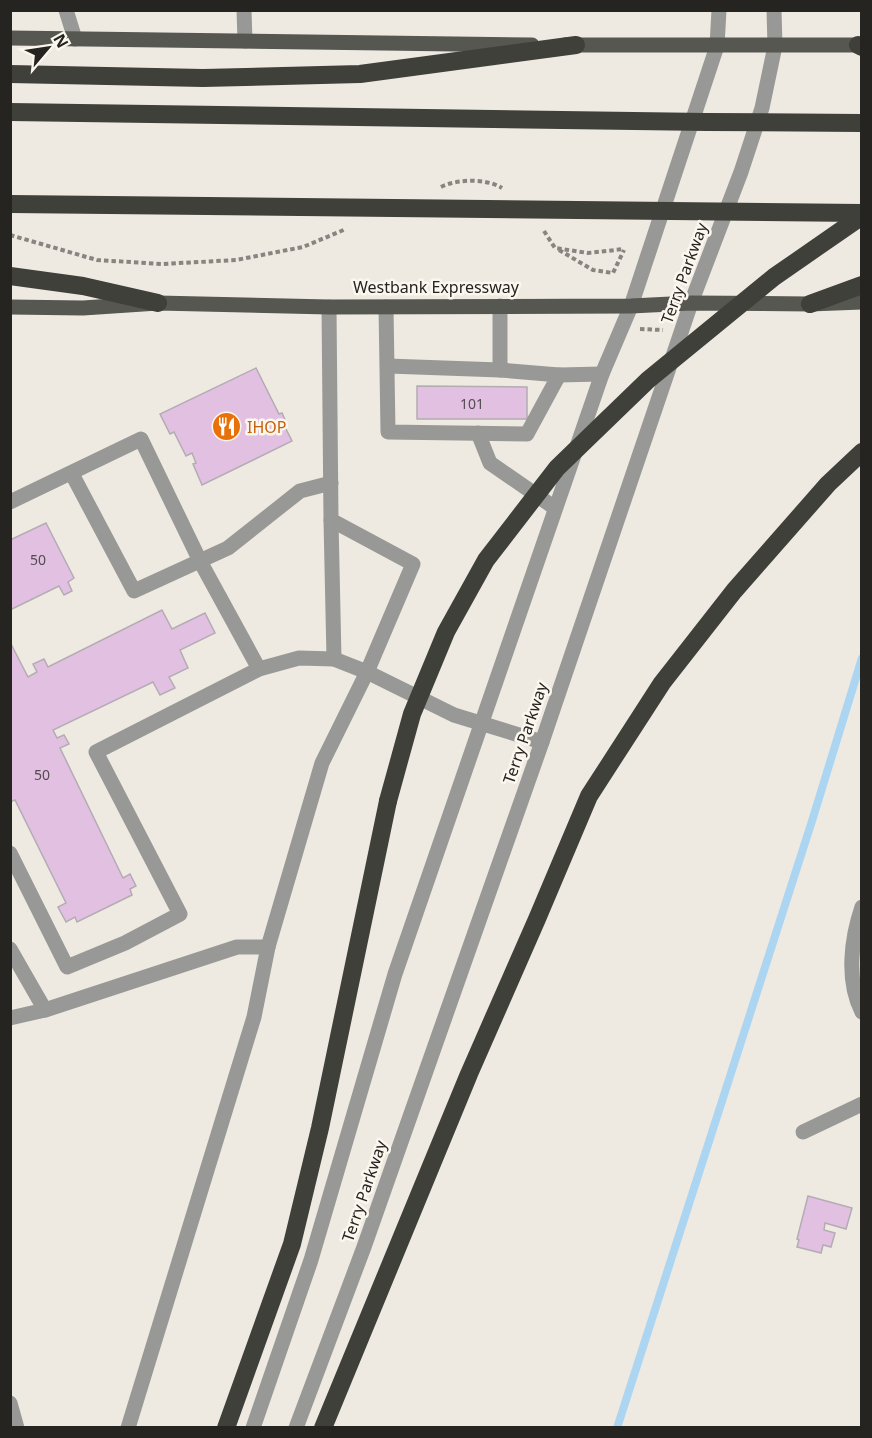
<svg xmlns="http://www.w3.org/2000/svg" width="872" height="1438" viewBox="0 0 872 1438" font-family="'Noto Sans',sans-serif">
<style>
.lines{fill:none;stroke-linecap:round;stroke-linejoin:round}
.stream{stroke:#acd5f2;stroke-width:8}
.building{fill:#e2c0e2;stroke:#b3acb3;stroke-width:1.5}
.path{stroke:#888580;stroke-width:4;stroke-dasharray:4.5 3;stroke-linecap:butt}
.minor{stroke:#989996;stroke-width:15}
.major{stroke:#565751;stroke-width:15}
.highway{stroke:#3f4039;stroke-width:18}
.highway-bridge{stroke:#3f4039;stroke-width:18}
.labels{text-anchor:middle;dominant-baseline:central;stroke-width:5;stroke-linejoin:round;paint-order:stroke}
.number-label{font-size:14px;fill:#544b51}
.street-label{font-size:16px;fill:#252421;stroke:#fbf7ef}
.food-label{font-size:16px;fill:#c56008;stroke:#fbf7ef;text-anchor:start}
</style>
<rect width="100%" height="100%" fill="#eeeae2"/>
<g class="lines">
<polyline class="stream" points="617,1428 812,821 862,658"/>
</g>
<g class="building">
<polygon points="256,368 279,414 282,413 286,422 283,423 292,441 202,485 193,464 196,463 192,453 186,456 174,432 170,434 160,414"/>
<polygon points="417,386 527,387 527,419 417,419"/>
<polygon points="46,523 74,578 68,582 72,591 64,595 59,586 10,610 10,540"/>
<polygon points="162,610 172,629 205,613 215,633 180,650 188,668 169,677 175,688 160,695 153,682 53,730 57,738 64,735 69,744 60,748 123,878 130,874 136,886 130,889 132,895 77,922 75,917 66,922 58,907 66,903 15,800 10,802 10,642 28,677 37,672 33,664 44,659 48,667"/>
<polygon points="808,1196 852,1208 846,1229 825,1223 824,1230 835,1233 831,1247 823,1245 821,1253 797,1247 799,1240 797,1239"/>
</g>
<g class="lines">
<g class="path">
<path d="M441,187c16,-8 45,-9 61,1"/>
<polyline points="544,231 555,248 588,253 624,249"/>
<polyline points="10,235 97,260 162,264 236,260 303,247 346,229"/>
<polyline points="559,250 593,270 613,273 624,250"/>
<polyline points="640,329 663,330"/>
</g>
<g class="minor">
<polyline points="66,10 75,39"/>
<polyline points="244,10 245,41"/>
<polyline points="386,307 388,432 527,434 559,375 500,370 388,366"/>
<polyline points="500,370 500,306"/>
<polyline points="559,375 602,374"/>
<polyline points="478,433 490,463 555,508"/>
<polyline points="72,474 134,591 228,548 300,491 331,483"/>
<polyline points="10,502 141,439 200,561 259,669"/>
<polyline points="331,520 334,659"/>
<polyline points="10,853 67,967 125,943 180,914 96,752 259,669 299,658 334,659 367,672 454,715 542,742"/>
<path d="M862,907c-11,32 -16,74 0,105"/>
<polyline points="10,949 45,1010 10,1018"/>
<polyline points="45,1010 237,947 268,947 322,763 367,672 413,564 331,520 329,307"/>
<polyline points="803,1132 862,1104"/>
<polyline points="10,1403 17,1428"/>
<polyline points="128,1428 254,1017 268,947"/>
<polyline points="253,1428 311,1260 395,974 602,374 631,306 717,46 719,10"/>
<polyline points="296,1428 364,1247 542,742 691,303 741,172 762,108 775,46 774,10"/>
</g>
<g class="major">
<polyline points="10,38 532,45"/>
<polyline points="565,45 862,45"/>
<polyline points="10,307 83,308 158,303 329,307 631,306 691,303 810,304 862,302"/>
</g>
<g class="highway">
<polyline points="858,45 862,47"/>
<polyline points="10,74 203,78 360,74 576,45"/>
<polyline points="10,276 83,286 158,303"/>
<polyline points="810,304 862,285"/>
<polyline points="226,1428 292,1244 320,1128 388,801"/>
<polyline points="323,1428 469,1074 537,919 589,796 662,683 734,591 828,484 862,452"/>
</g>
<g class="highway-bridge">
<polyline points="10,112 706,122 862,123"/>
<polyline points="10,204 862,213"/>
<polyline points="388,801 412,714 446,632 486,560 557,468 648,380 774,277 862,216"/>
</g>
</g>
<defs>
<symbol id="restaurant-disc" viewBox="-11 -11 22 22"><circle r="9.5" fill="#e8710a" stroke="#fbf7ef"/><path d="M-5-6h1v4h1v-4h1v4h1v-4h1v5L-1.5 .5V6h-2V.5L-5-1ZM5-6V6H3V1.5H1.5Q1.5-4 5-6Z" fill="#fff"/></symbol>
</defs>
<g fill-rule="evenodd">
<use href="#restaurant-disc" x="210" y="410" width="33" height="33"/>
</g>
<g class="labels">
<g class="number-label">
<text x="472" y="403">101</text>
<text x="38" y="559">50</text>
<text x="42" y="774">50</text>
</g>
<g class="street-label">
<text transform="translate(684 273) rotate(-70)">Terry Parkway</text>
<text x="436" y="287">Westbank Expressway</text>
<text transform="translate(525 733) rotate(-71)">Terry Parkway</text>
<text transform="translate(364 1191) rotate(-71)">Terry Parkway</text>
</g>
<g class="food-label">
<text x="247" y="427">IHOP</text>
</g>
</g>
<rect width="872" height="1438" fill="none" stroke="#252421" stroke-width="24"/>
<g transform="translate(48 48) rotate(61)" stroke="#fbf7ef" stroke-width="4.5" paint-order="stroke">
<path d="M0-4.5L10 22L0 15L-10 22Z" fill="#252421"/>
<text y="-9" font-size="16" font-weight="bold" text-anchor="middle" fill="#252421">N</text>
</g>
</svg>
